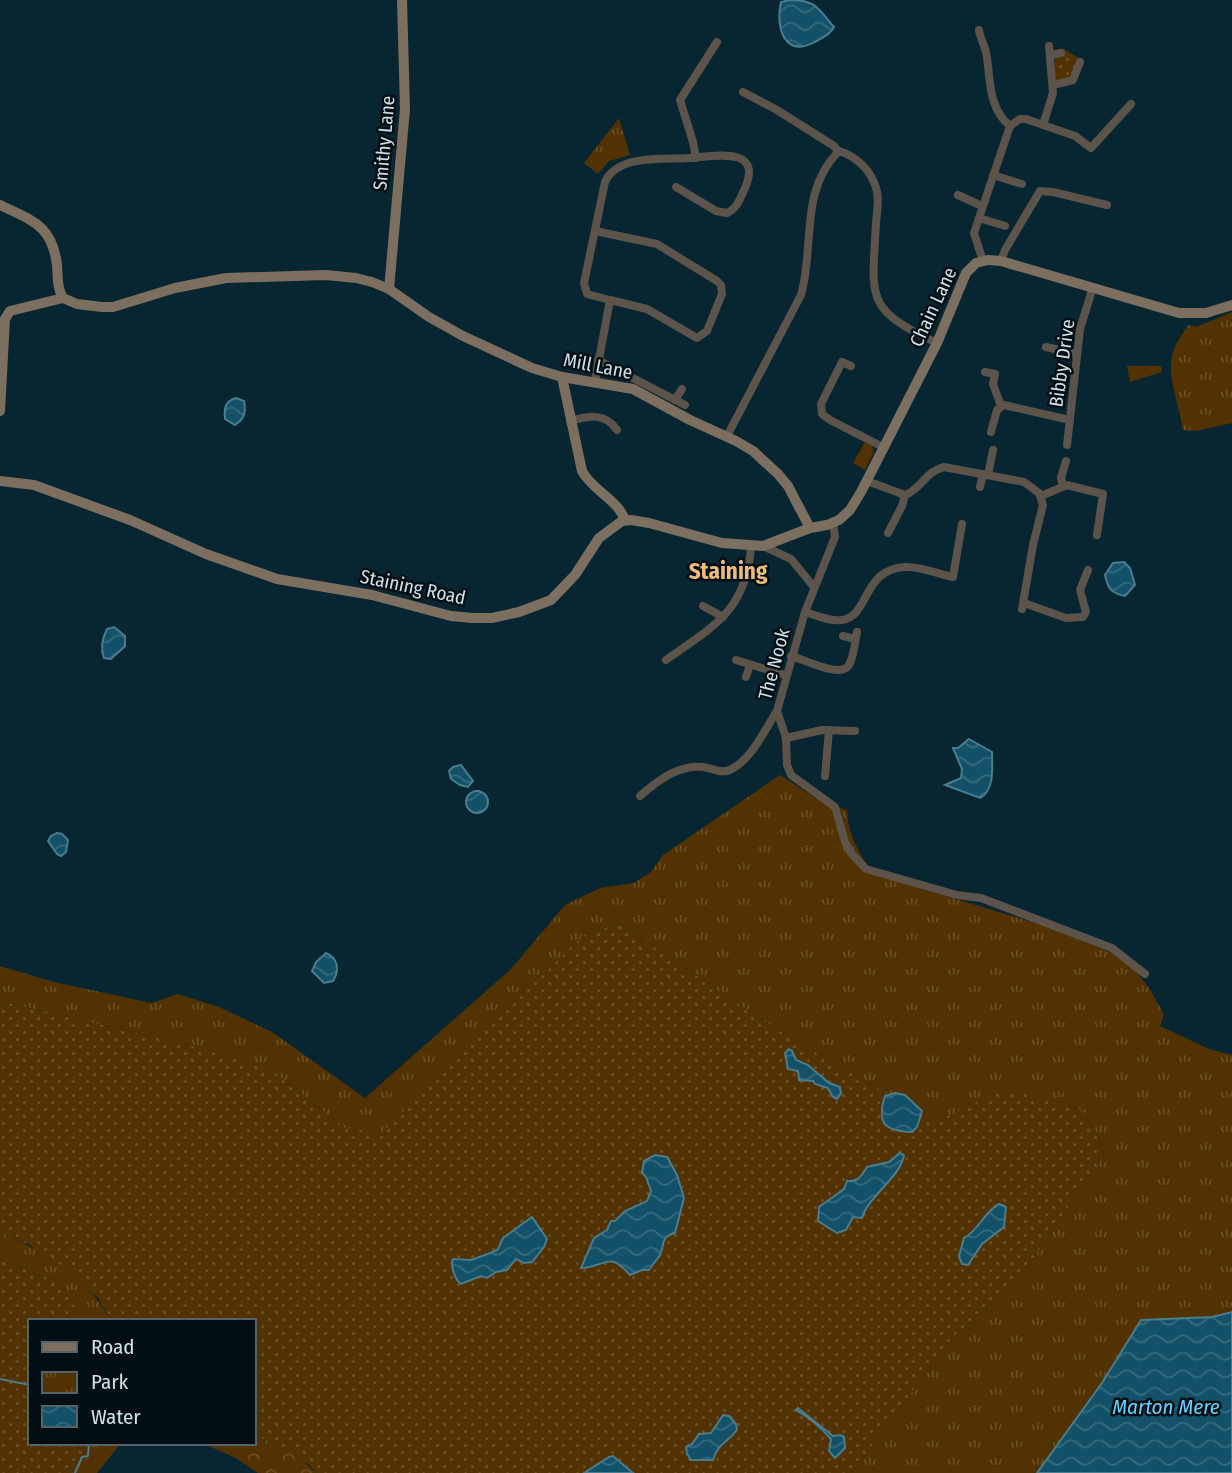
<svg xmlns="http://www.w3.org/2000/svg" width="1232" height="1473" viewBox="0 0 1232 1473" font-family="'Fira Sans Condensed',sans-serif">
<style>
.grass{fill:url(#grass-dots)}
.forest{fill:url(#forest-crowns)}
.park{fill:url(#park-tufts)}
.garden{fill:#513200}
.water{fill:url(#water-waves);stroke:#4b7c8e;stroke-width:2}
.lines{fill:none;stroke-linecap:round;stroke-linejoin:round}
.stream{stroke:#4b7c8e;stroke-width:2}
.street{stroke:#5c534a;stroke-width:8}
.secondary{stroke:#7c6f5f;stroke-width:10}
.labels{text-anchor:middle;dominant-baseline:central;stroke-width:5;stroke-linejoin:round;paint-order:stroke}
.street-label{font-size:19px;fill:#cfe0e8;stroke:#030e13}
.water-label{font-size:21px;font-style:italic;fill:#63d2ff;stroke:#030e13}
.quarter-label{font-size:23px;font-weight:bold;fill:#efbb7c;stroke:#030e13}
</style>
<defs>
<pattern id="grass-dots" width="8" height="8" patternUnits="userSpaceOnUse" patternTransform="scale(1.75)"><rect width="8" height="8" fill="#513200"/><path d="M2 2h.1M6 6h.1" fill="none" stroke="#694f25" stroke-width="1.8" stroke-linecap="round"/></pattern>
<pattern id="forest-crowns" width="20" height="18" patternUnits="userSpaceOnUse" patternTransform="scale(1.75)"><rect width="20" height="18" fill="#513200"/><path d="M2 6a3 3 0 1 1 6 0M12 15a3 3 0 1 1 6 0" fill="none" stroke="#694f25"/></pattern>
<pattern id="park-tufts" width="24" height="20" patternUnits="userSpaceOnUse" patternTransform="scale(1.75)"><rect width="24" height="20" fill="#513200"/><path d="M3 7l-1-3M5 7V3M7 7l1-3M15 17l-1-3M17 17v-4M19 17l1-3" fill="none" stroke="#694f25"/></pattern>
<pattern id="water-waves" width="16" height="10" patternUnits="userSpaceOnUse" patternTransform="scale(1.75)"><rect width="16" height="10" fill="#135168"/><path d="M0 5q4-4 8 0t8 0" fill="none" stroke="#346a7e"/></pattern>
</defs>
<rect width="100%" height="100%" fill="#072632"/>
<g class="grass">
<polygon points="1062,48 1079,58 1070,77 1055,81 1055,58 1063,55"/>
<polygon points="619,923 768,1024 934,1121 1008,1087 1082,1110 1097,1133 1104,1155 1018,1281 952,1338 852,1473 317,1473 308,1464 254,1435 254,1321 112,1321 98,1298 30,1245 0,1233 0,1001 198,1047 270,1069 345,1128 584,935"/>
<polygon points="0,1260 59,1282 83,1318 84,1321 30,1321 30,1443 91,1443 89,1458 73,1473 0,1473"/>
</g>
<polygon class="forest" points="254,1435 289,1450 317,1473 258,1473 236,1458 202,1443 254,1443"/>
<g class="park">
<polygon points="619,118 630,155 609,161 598,174 584,163"/>
<path d="M1232,312v111l-36,8 -13,-1c-3,-21 -16,-54 -11,-74 2,-11 10,-21 16,-31l8,2z"/>
<polygon points="1127,366 1161,366 1162,372 1130,382"/>
<path d="M780,775l43,28 24,7c1,26 12,42 26,64l172,52 65,26 23,15 18,24 13,24 -4,11 49,23 23,6v418h-380l100,-135 66,-57 86,-126 -7,-22 -15,-23 -74,-22 -73,34 -167,-98 -149,-101 -35,12 -203,198 -36,-5 -75,-59 -73,-22 -197,-46v-35l54,16 98,21 26,-9 41,13 53,25 93,66 146,-129 54,-64 35,-17 34,-5 17,-11 12,-17z"/>
<path d="M0,1233c49,19 84,43 112,88h-28l-25,-39 -59,-22z"/>
<polygon points="91,1443 121,1443 97,1473 73,1473 89,1458"/>
</g>
<polygon class="garden" points="865,442 872,446 874,452 865,470 853,463"/>
<g class="water">
<path d="M790,0c27,0 28,9 44,27 -4,8 -10,9 -17,14 -32,18 -42,-12 -36,-39z"/>
<path d="M236,398l8,3c2,12 1,17 -9,24l-10,-6c-1,-11 0,-18 11,-21z"/>
<path d="M1124,562l6,6 5,17 -10,11c-14,-3 -17,-7 -20,-21l8,-12z"/>
<path d="M114,627l11,9v10l-14,13 -7,-1c-4,-10 -2,-19 3,-29z"/>
<path d="M969,739l23,13c0,15 3,38 -12,46l-35,-13 16,-7 1,-9 -9,-21h5z"/>
<polygon points="461,765 473,781 468,787 460,785 451,779 449,771 453,767"/>
<circle cx="477" cy="802" r="11"/>
<polygon points="57,833 62,834 68,840 66,852 61,856 57,854 48,841 51,836"/>
<path d="M326,953c12,5 14,17 7,28l-9,2 -12,-12 4,-9z"/>
<polygon points="789,1049 792,1051 796,1060 808,1065 829,1083 840,1087 841,1094 837,1099 833,1097 828,1088 815,1084 813,1081 799,1080 798,1071 788,1069 785,1053"/>
<path d="M895,1093l10,2 17,16 -5,16 -5,5c-27,-1 -36,-8 -27,-36z"/>
<path d="M900,1153l4,2c-4,23 -35,40 -42,63l-9,-1 -7,13 -9,3 -19,-12 1,-14 25,-18 3,-8c12,1 14,-5 20,-14l22,-5z"/>
<path d="M655,1155l12,2 10,18 7,23 -9,35c-15,4 -10,11 -15,22 -3,5 -8,10 -11,15h-7l-12,5c-22,-26 -25,-7 -49,-7l13,-30 13,-8 4,-9h4l10,-10 22,-10 4,-10 -5,-14 -4,-4 2,-12z"/>
<path d="M999,1204l7,3 -2,20 -22,17 -14,21 -6,-1 -3,-8 5,-18c14,-7 20,-26 35,-34z"/>
<path d="M532,1217l15,22 -3,8 -12,15 -8,1 -8,-4 -9,11 -11,2 -9,6 -6,-2 -20,8c-6,-4 -11,-19 -8,-25l18,1 22,-8 5,-3 5,-11z"/>
<polygon points="1232,1312 1232,1473 1037,1473 1102,1383 1141,1320 1212,1317"/>
<path d="M798,1408l35,28 7,-1 4,2 1,11 -10,10 -6,-7 2,-12c-11,-12 -21,-21 -35,-29z"/>
<path d="M723,1415l6,1 7,8 1,6c-10,13 -19,13 -24,30h-22l-4,-6 -1,-7 6,-3 7,-10 12,-1z"/>
<polygon points="613,1456 633,1473 584,1473 609,1457"/>
</g>
<g class="lines">
<g class="stream">
<polyline points="0,1379 30,1385"/>
<polyline points="75,1473 82,1457 88,1456 89,1443"/>
</g>
<g class="street">
<path d="M979,30c1,8 5,14 7,22 5,26 1,55 24,74"/>
<polyline points="1050,55 1061,53"/>
<polyline points="1053,85 1073,80 1080,62"/>
<path d="M743,92l34,18 57,36c4,6 6,5 13,8 13,7 23,17 28,31 5,12 2,26 1,38 -4,75 -12,86 61,120"/>
<polyline points="1043,125 1053,93 1049,46"/>
<polyline points="696,158 693,142 680,100 717,42"/>
<polyline points="993,175 1022,184"/>
<polyline points="958,195 982,206"/>
<polyline points="979,218 1005,226"/>
<polyline points="595,231 657,244 717,281 721,285 722,294 707,331 697,338 647,309 610,300"/>
<polyline points="983,261 974,233 1010,126 1020,119 1026,119 1075,136 1091,148 1131,104"/>
<polyline points="1001,261 1005,250 1040,191 1053,192 1107,205"/>
<polyline points="1046,347 1077,354"/>
<polyline points="598,360 685,405"/>
<polyline points="851,366 842,362 821,404 822,414 830,420 883,447"/>
<polyline points="985,372 995,374 993,384 1001,406"/>
<path d="M595,381l15,-81 -23,-6 -3,-11 21,-101c13,-28 58,-22 83,-24 22,-1 76,-14 57,30 -5,10 -7,20 -18,25l-11,-2 -40,-24"/>
<polyline points="675,400 682,389"/>
<path d="M570,421c18,-5 35,-9 47,9"/>
<polyline points="991,432 997,410 1004,405 1070,420"/>
<path d="M727,436l74,-141c14,-49 -2,-103 37,-143"/>
<polyline points="1067,445 1080,329 1093,287"/>
<polyline points="988,475 993,450"/>
<polyline points="867,481 905,495 902,506 888,533"/>
<polyline points="1063,486 1061,478 1066,461"/>
<polyline points="980,487 983,474"/>
<path d="M905,495c16,-6 21,-24 39,-28l80,15 15,11 4,12 -10,40 -11,64"/>
<polyline points="1041,496 1067,485 1103,494 1097,535"/>
<polyline points="833,523 835,537 805,612 777,711 786,738 787,765 791,775 835,807 845,842 852,854 866,869 957,895 981,898 1112,948 1145,974"/>
<polyline points="763,546 791,559 814,587"/>
<polyline points="1024,603 1066,618 1083,617 1086,612 1080,590 1088,570"/>
<polyline points="703,606 723,617"/>
<path d="M805,612c11,3 25,10 37,8 28,-4 20,-51 63,-53 16,-1 33,7 48,10l9,-53"/>
<polyline points="843,636 855,639"/>
<path d="M791,656c12,3 50,23 58,9 5,-9 6,-23 8,-33"/>
<path d="M666,660c48,-34 80,-49 85,-113"/>
<polyline points="736,660 785,675"/>
<polyline points="746,677 750,665"/>
<polyline points="786,738 822,730 855,731"/>
<polyline points="825,776 829,730"/>
<path d="M640,796c17,-15 39,-32 63,-29 9,1 18,7 27,3 22,-11 34,-39 47,-59"/>
</g>
<g class="secondary">
<path d="M0,205c33,16 52,20 57,60 1,12 0,23 6,33l14,6 25,3h11l62,-19 51,-10 100,-3 30,3 16,4 17,7 40,28 34,19 69,32 30,9 71,12 57,31 46,21 17,10 25,23 10,12 22,42"/>
<polyline points="389,289 405,109 402,0"/>
<path d="M562,377l20,94c10,19 36,29 43,49"/>
<polyline points="0,411 5,319 10,311 63,298"/>
<polyline points="0,481 34,485 130,520 206,554 277,579 372,595 451,616 473,618 492,618 519,612 551,600 575,575 599,538 622,521 631,520 649,523 722,543 763,546 810,528 827,525 839,520 850,510 861,492 937,343 966,273 976,263 988,260 1001,261 1179,313 1206,313 1232,305"/>
</g>
</g>
<g class="labels">
<g class="street-label">
<text transform="translate(384 143) rotate(-85)">Smithy Lane</text>
<text transform="translate(933 307) rotate(-65)">Chain Lane</text>
<text transform="translate(1062 363) rotate(-82)">Bibby Drive</text>
<text transform="translate(598 366) rotate(11)">Mill Lane</text>
<text transform="translate(413 587) rotate(12)">Staining Road</text>
<text transform="translate(774 664) rotate(-75)">The Nook</text>
</g>
<g class="water-label">
<text x="1166" y="1407">Marton Mere</text>
</g>
<g class="quarter-label">
<text x="728" y="571">Staining</text>
</g>
</g>
<rect x="28" y="1319" width="228" height="126" fill="#030e13" stroke="#556268" stroke-width="2"/>
<rect x="42" y="1342" width="35" height="10" fill="#7c6f5f" stroke="#556268" stroke-width="2"/>
<text x="91" y="1354" font-size="21" fill="#cfe0e8">Road</text>
<rect x="42" y="1372" width="35" height="21" fill="url(#park-tufts)" stroke="#556268" stroke-width="2"/>
<text x="91" y="1389" font-size="21" fill="#cfe0e8">Park</text>
<rect x="42" y="1406" width="35" height="21" fill="url(#water-waves)" stroke="#556268" stroke-width="2"/>
<text x="91" y="1424" font-size="21" fill="#cfe0e8">Water</text>
</svg>
